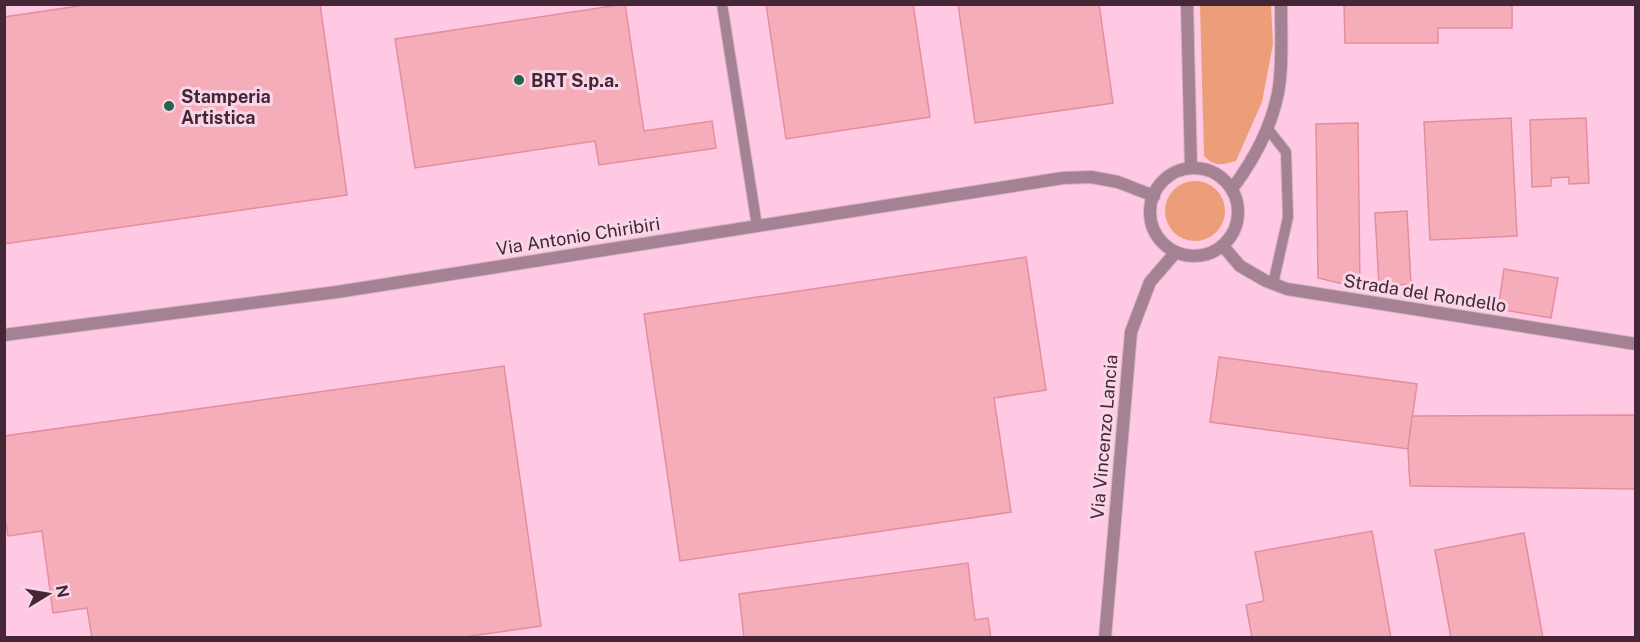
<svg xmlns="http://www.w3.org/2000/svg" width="1640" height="642" viewBox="0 0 1640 642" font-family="'Public Sans',sans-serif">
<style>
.built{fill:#ffc9e3}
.green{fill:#eb9e77}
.building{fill:#f5adb9;stroke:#e48d9e;stroke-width:1.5}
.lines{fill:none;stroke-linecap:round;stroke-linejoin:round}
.service-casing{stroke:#d4b3c4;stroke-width:12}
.minor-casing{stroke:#d4b3c4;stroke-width:14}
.service{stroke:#a58293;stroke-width:10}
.minor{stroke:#a58293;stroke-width:12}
.poi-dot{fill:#27644f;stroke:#f8d6e7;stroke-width:2}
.labels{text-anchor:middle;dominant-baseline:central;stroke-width:6;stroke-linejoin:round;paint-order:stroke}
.poi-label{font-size:18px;font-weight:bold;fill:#452636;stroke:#f8d6e7;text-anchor:start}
.street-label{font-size:18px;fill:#452636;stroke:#f8d6e7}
</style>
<rect width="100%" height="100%" fill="#f8d6e7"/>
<rect class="built" x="5" y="5" width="1630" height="632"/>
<g class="green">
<path d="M1200,5h71l2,39 -11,58 -26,59c-14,4 -22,6 -32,-5z"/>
<circle cx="1195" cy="211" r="30"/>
</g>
<g class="building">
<polygon points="92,4 320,4 347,195 4,244 4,17"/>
<polygon points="625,4 644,131 712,121 716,148 599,165 595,141 415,168 395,39"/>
<polygon points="766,4 913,4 930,117 786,139"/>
<polygon points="958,4 1099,4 1113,103 975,123"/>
<polygon points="1344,4 1512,4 1512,28 1438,28 1438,43 1345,43"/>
<polygon points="1511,118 1517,236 1430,240 1424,122"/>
<polygon points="1586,118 1589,183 1569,184 1569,177 1551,178 1551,186 1532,187 1530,120"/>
<polygon points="1358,123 1360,288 1318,278 1316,124"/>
<polygon points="1407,211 1411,284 1379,286 1375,213"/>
<polygon points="1026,257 1046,390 994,398 1011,512 680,561 644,314"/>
<polygon points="1504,269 1558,278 1551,318 1498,309"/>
<polygon points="1219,357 1417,384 1408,449 1210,422"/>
<polygon points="504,366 541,626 457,638 92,638 87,608 53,613 42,531 8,536 4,513 4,436"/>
<polygon points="1636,415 1636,489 1410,486 1408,449 1412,416"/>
<polygon points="1372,531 1391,638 1252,638 1246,605 1264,601 1255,552"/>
<polygon points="1524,533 1543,638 1451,638 1435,550"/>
<polygon points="968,563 975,620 988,618 991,638 744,638 739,594"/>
</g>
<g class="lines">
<defs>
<g id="service">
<polyline points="722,4 757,226"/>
<polyline points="1267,128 1286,152 1288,217 1273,284"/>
</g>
<g id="minor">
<polyline points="1187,4 1191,168"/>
<circle cx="1194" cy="212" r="44"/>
<path d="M1232,189c21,-28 39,-61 46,-96 5,-26 3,-61 3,-89"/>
<polyline points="1223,246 1240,266 1266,281 1287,289 1636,344"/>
<polyline points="4,335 337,292 1063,178 1091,177 1118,182 1154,196"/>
<polyline points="1105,638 1131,332 1150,282 1176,252"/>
</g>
</defs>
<use href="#service" class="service-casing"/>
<use href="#minor" class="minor-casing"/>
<use href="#service" class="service"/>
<use href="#minor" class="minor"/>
</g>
<g class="poi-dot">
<circle cx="519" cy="80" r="6"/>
<circle cx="169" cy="106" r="6"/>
</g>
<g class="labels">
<g class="poi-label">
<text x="531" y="80">BRT S.p.a.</text>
<text x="181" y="96">Stamperia<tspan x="181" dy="21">Artistica</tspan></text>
</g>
<g class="street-label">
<text transform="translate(578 236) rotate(-9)">Via Antonio Chiribiri</text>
<text transform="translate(1425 293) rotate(9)">Strada del Rondello</text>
<text transform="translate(1104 437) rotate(-85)">Via Vincenzo Lancia</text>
</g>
</g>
<rect width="1640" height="642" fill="none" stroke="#452636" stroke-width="12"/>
<g transform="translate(48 594) rotate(79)" stroke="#f8d6e7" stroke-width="4.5" paint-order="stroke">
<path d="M0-4.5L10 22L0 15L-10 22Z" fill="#452636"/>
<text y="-9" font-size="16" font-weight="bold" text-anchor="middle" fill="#452636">N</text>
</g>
</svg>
